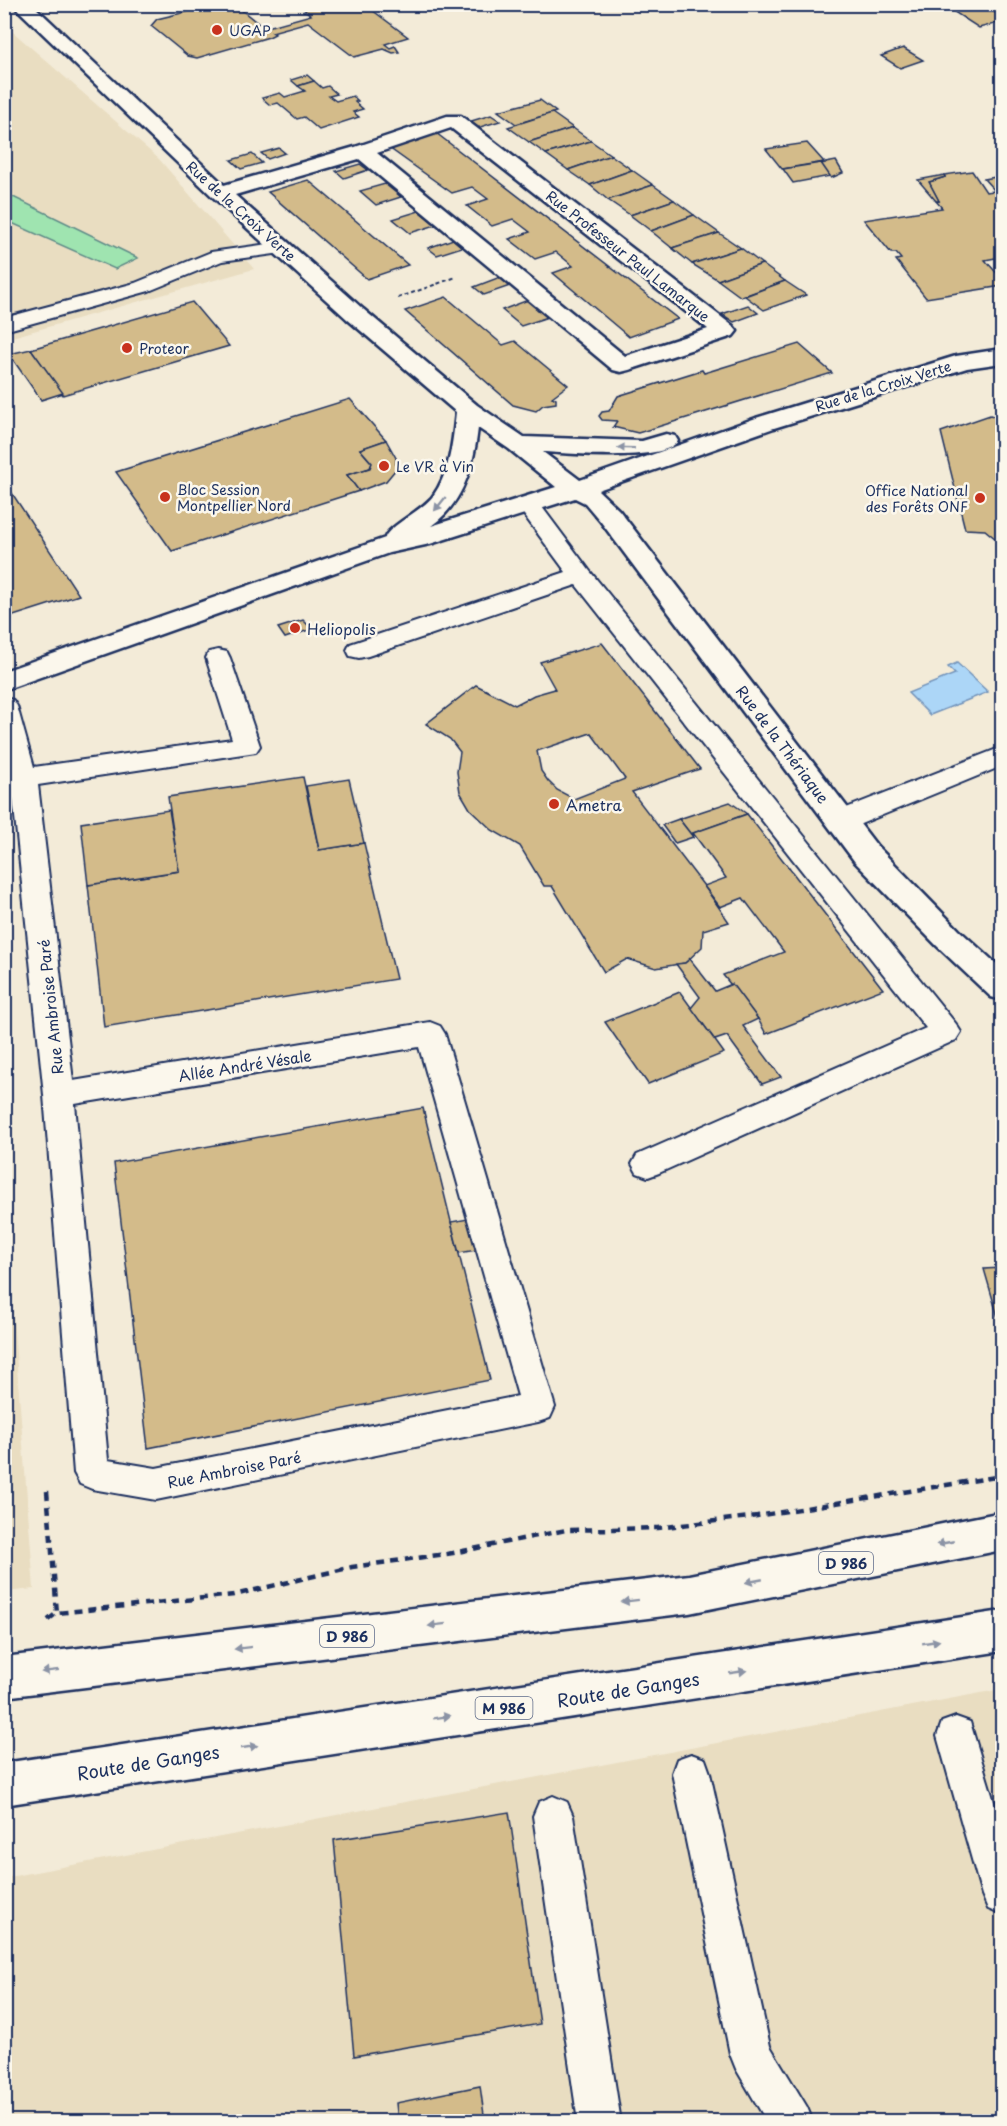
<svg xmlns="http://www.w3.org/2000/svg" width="1007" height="2126" viewBox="0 0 1007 2126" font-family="'Playpen Sans',sans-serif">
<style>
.built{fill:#e9ddc1}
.green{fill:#9fe4b0;stroke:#5d8a87;stroke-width:1.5}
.water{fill:#acd6f7;stroke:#7293ba;stroke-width:1.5}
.building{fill:#d3bb8a;stroke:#1b2f5e;stroke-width:1.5;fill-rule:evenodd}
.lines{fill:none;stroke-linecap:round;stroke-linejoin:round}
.service-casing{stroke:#1b2f5e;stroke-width:4}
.minor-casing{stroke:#1b2f5e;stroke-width:5}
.primary-casing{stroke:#1b2f5e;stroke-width:5}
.path-far1{stroke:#1b2f5e;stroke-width:2;stroke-dasharray:4 3;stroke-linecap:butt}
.path{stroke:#1b2f5e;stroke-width:4.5;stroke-dasharray:8 6;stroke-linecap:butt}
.service{fill:#fbf7ec;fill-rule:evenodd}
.minor{fill:#fbf7ec;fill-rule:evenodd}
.primary{fill:#fbf7ec;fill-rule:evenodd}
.oneway{fill:#8b93a5}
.poi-dot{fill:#c8321e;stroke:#fbf7ec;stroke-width:2}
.labels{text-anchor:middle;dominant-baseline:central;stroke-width:5;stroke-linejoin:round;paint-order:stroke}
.far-poi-label{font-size:14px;fill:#1b2f5e;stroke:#fbf7ec;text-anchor:start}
.far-street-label{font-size:14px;fill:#1b2f5e;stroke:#fbf7ec}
.shield{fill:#fbf7ec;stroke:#5e6b89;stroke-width:1.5}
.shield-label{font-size:14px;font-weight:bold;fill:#1b2f5e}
.poi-label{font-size:15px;fill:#1b2f5e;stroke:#fbf7ec;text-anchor:start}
.street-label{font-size:15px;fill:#1b2f5e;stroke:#fbf7ec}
.near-street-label{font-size:18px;fill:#1b2f5e;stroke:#fbf7ec}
</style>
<rect width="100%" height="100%" fill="#f3ebd8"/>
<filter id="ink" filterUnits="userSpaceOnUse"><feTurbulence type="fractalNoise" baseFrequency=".0167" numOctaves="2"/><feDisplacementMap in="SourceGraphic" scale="12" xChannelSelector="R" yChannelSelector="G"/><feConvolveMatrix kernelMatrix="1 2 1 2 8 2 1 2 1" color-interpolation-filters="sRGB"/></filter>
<g filter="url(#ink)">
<g class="built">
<polygon points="5,25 159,159 254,269 5,339"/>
<polygon points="5,1211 34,1589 5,1592 4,1592"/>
<polygon points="1002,1689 1002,2121 5,2121 4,1878"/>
</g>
<polygon class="green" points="4,193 5,193 138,258 115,269 5,220"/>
<polygon class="water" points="957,663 988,692 930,715 908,693 955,674 948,667"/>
<g class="building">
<polygon points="219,4 234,4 264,28 311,15 297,4 364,4 408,37 385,44 390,48 395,46 399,52 393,53 384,49 354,57 308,22 272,32 275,34 269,37 197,58 188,56 151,26 157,19"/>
<polygon points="951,4 982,4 1002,17 1002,22 979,28 945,6"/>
<polygon points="903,48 923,60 900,68 881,56"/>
<polygon points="307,75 314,81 298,86 291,80"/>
<polygon points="314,81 322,88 328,86 337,94 329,96 336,101 353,96 358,101 355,102 363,109 353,112 359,117 319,130 304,117 297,119 278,103 270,105 262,98 280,93 285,97 305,91 298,86"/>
<polygon points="540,100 556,112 516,124 498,111"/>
<polygon points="552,113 573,128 529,142 508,127"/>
<polygon points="491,115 500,121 477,128 468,122"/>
<polygon points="573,128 591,141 546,154 529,142"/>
<polygon points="436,133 678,319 629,337 553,273 573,266 556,252 535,259 509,239 530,232 513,219 492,226 467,206 488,199 472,187 452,193 389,148"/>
<polygon points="591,141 611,155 568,170 546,154"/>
<polygon points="807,143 824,162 782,169 766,149"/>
<polygon points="279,148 285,153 268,159 261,153"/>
<polygon points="252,154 262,163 241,169 231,160"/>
<polygon points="611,155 632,170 590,185 568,170"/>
<polygon points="836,161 843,173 831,178 820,164"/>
<polygon points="821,163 830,176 793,183 783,169"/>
<polygon points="360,164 368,170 344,178 336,171"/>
<polygon points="632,170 653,185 608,200 590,185"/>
<polygon points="972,171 986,192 995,191 984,179 1002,176 1002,262 999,262 995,258 985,260 1002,279 1002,286 926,298 896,260 901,259 896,253 891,253 864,220 942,208 936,201 939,201 929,182 945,177 944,175"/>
<polygon points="944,175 945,177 929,182 939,201 936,201 918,180"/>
<polygon points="308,180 408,265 367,279 268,192"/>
<polygon points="385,184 401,197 376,205 360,191"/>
<polygon points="653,185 674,200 630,215 608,200"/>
<polygon points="674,200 694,215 651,231 630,215"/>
<polygon points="419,211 436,225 410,233 393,219"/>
<polygon points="694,215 719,233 672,248 651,231"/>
<polygon points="719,233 741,248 692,264 672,248"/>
<polygon points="453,239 462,247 437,255 428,248"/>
<polygon points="741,248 762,264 718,280 692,264"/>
<polygon points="762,264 785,281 741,297 718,280"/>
<polygon points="500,277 510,286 484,295 474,287"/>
<polygon points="785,281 806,295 764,310 745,296"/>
<polygon points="446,297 503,345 515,341 568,385 552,397 556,399 556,403 543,405 536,411 513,405 405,311"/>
<polygon points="528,300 548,317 521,326 502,310"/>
<polygon points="192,302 229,346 63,395 31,349"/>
<polygon points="748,305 758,313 734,322 722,314"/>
<polygon points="799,344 832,373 638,433 613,427 617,421 602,420 599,416 602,412 609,411 618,396 702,370 704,373"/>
<polygon points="31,349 63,393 41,400 9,354"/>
<polygon points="350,399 386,440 360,449 372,463 370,468 347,475 359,491 172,551 116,472"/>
<polygon points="990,415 1002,419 1002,544 985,530 965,529 941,432"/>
<polygon points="386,440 396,458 396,469 386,481 359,491 347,475 370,468 372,463 360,449"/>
<polygon points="4,481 79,595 4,619"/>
<polygon points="303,620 312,629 285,638 278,628"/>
<path d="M602,643l98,126 -68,23 72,94 25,36 -26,8 -1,17 -17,16 -29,5 -29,-9 -23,13 -52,-86h-8l-24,-40 -28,-16 -22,-21 -10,-17 -3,-20 3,-20 -10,-13 -24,-15 50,-39 39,20 19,-10 21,-6 -15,-27zM591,733l34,46 -51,20 -17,-9 -9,-9 -7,-10 -4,-20z"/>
<polygon points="303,777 319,850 364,843 396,979 104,1027 88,885 179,871 168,797"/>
<polygon points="349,779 364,843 319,850 306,786"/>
<polygon points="730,802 747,814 693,833 693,837 679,819"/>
<polygon points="169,810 179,871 88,885 81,823"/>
<polygon points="747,814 883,989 766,1034 758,1019 723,975 784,952 743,898 720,907 704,886 726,878 693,833"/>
<polygon points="679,819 693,837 675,843 662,825"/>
<polygon points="690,959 715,991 732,984 758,1019 743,1026 781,1077 762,1084 727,1036 715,1040 691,1008 700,997 676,964 685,963"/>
<polygon points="680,992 724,1053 648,1084 605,1022"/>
<polygon points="423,1108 490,1380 148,1448 114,1163"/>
<polygon points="468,1219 477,1250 459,1253 451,1222"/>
<polygon points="1002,1268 1002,1331 984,1269"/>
<polygon points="509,1812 540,2024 354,2056 334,1840"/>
<polygon points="480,2086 485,2122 398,2122 396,2103"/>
</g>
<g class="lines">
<defs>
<g id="service">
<polygon points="282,242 289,244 292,248 289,252 222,261 149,291 4,331 4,318 135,283 211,252"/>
<polygon points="528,497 536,499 589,570 956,1024 961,1032 956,1040 659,1173 648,1177 637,1173 632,1164 637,1155 926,1028 576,585 368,656 359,658 350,656 347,650 350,644 566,572 516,504 520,499"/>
<path d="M218,650l9,2 3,6 30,88 -4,6 -218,33 35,296 357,-59 10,4 5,8 110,373 -5,11 -12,4 -382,78 -64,-11 -12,-5 -6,-11 -30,-378 -33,-317 -7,-23v-57l9,2 4,6 17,61 198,-28 -26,-81 3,-6zM419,1047l99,349 -362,72 -48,-8 -33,-356z"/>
<polygon points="1002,747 1002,766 851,828 841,831 831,828 828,821 831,814"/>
<polygon points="956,1717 970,1722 1002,1828 1002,1915 988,1909 982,1895 937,1736 942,1722"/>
<polygon points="691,1754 705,1759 710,1773 770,2046 807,2107 813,2122 767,2122 736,2069 730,2054 672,1773 677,1759"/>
<polygon points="553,1796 567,1802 573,1816 621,2122 578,2122 533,1816 539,1802"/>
</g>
<path id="minor" d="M12,4h20l192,181 131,-38 92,-31h14l272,210 4,5 -4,5 -104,34 -8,2 -8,-2 -254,-211 -124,36 128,114 114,96 47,32 118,4 24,-7 9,2 3,5c-15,22 -108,12 -135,11l37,28 176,-62 200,-62 46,-7v14l-35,5 -193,60 -176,62 21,20 258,336 82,84 43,39v31l-11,-3 -54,-51 -82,-84 -254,-340 -16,-19 -10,-5 -145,46 -41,9 -385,137v-19l381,-133c1,-10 38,-28 48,-42 17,-23 20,-56 23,-84l-109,-93 -134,-122zM451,128l257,201 -83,27 -248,-203zM478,428l31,21 47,38 -125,39c32,-22 43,-61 47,-98z"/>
<g id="primary">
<polygon points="1002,1512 1002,1550 689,1613 4,1697 4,1657 689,1575"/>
<polygon points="1002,1611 1002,1651 4,1805 4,1763"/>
</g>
</defs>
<use href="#service" class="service-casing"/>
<use href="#minor" class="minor-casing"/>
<use href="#primary" class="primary-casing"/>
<polyline class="path-far1" points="398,298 456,277"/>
<g class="path">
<polyline points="47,1491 57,1613"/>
<polyline points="48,1620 57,1613 234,1595 352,1567 453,1553 566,1530 658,1528 757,1516 1002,1476"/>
</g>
<use href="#service" class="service"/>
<use href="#minor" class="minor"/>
<use href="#primary" class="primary"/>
</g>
<defs><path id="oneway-solid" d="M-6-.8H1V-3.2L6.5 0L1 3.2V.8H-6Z" transform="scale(1.5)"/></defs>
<g class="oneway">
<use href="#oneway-solid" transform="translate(626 448) rotate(-178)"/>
<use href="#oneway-solid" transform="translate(440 504) rotate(129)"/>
<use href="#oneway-solid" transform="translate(945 1543) rotate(169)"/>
<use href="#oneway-solid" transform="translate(754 1581) rotate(169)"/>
<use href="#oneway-solid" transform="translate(630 1601) rotate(173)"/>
<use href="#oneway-solid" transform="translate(437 1625) rotate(173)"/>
<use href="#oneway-solid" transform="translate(931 1642) rotate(-9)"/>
<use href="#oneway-solid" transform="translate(243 1648) rotate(173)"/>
<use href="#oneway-solid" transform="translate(50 1671) rotate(173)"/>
<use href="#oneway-solid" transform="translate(738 1672) rotate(-9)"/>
<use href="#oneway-solid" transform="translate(442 1717) rotate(-9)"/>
<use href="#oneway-solid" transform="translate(249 1747) rotate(-9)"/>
</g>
</g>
<g class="poi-dot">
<circle cx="217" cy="30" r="6"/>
<circle cx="127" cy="348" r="6"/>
<circle cx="384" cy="466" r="6"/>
<circle cx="165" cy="497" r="6"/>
<circle cx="980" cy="498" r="6"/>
<circle cx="295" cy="628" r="6"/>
<circle cx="554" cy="804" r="6"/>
</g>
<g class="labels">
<g class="far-poi-label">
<text x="229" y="30">UGAP</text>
<text x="139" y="348">Proteor</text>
<text x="396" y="466">Le VR à Vin</text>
<text x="177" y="489">Bloc Session<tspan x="177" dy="16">Montpellier Nord</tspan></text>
<text x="968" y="490" text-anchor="end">Office National<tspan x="968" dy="16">des Forêts ONF</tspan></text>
</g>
<g class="far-street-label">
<text transform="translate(241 211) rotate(42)">Rue de la Croix Verte</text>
<text transform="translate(628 256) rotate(38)">Rue Professeur Paul Lamarque</text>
<text transform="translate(883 386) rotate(-17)">Rue de la Croix Verte</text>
</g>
<g class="shield">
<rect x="819" y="1552" width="54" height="22" rx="4.5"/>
<rect x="320" y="1625" width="54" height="22" rx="4.5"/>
<rect x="475.5" y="1697" width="57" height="22" rx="4.5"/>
</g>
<g class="shield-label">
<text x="846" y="1563">D 986</text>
<text x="347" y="1636">D 986</text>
<text x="504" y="1708">M 986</text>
</g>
<g class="poi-label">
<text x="307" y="628">Heliopolis</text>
<text x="566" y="804">Ametra</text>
</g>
<g class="street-label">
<text transform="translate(783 744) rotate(53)">Rue de la Thériaque</text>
<text transform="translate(50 1007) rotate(-96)">Rue Ambroise Paré</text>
<text transform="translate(245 1065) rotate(-9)">Allée André Vésale</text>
<text transform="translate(234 1469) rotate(-11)">Rue Ambroise Paré</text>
</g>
<g class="near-street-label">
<text transform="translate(628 1689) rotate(-9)">Route de Ganges</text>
<text transform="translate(148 1762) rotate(-9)">Route de Ganges</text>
</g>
</g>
<rect width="1007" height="2126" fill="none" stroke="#fbf7ec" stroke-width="24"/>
<rect x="12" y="12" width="983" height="2102" fill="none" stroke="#1b2f5e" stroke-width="2" filter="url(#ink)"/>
</svg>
